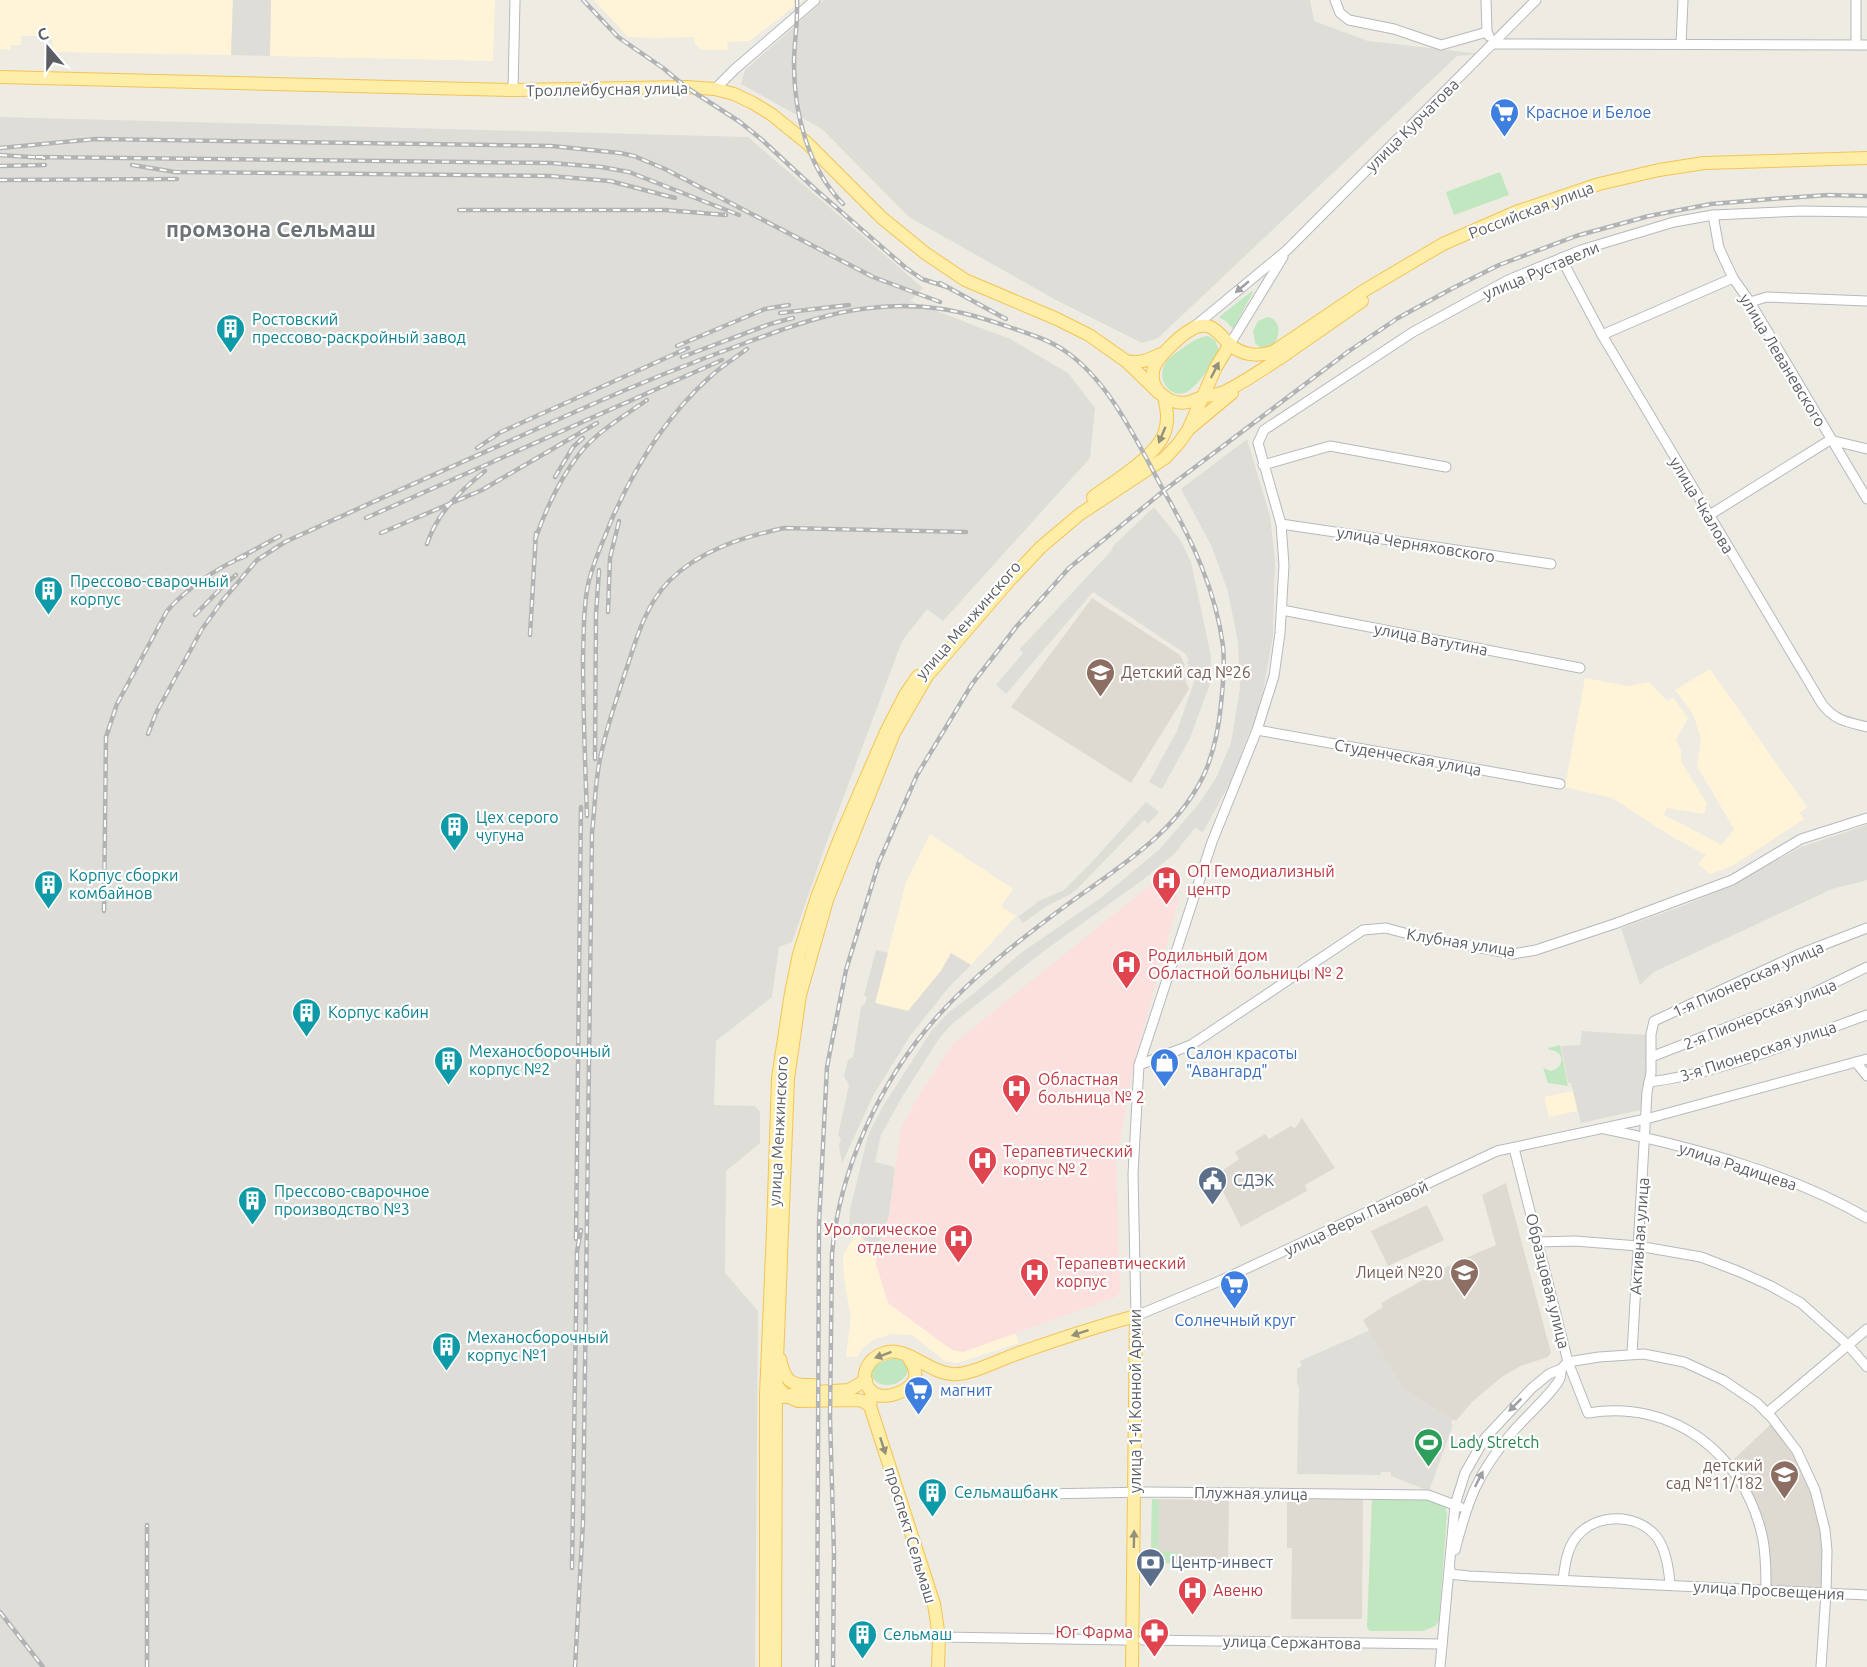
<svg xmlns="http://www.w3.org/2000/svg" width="1867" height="1667" viewBox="0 0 1867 1667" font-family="Ubuntu,sans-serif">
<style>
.commercial{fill:#fff4d8}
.industrial{fill:#dfddd7}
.education{fill:#dedad1}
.medical{fill:#fce0de}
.green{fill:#c0e7bf}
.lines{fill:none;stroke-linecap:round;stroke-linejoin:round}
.minor-casing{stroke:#b6b9be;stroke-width:11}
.major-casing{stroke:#f5c355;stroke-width:14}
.minor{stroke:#fff;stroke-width:9}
.major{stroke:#ffeea7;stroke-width:12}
.rail-casing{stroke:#b2b3b4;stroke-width:4.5}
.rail{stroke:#fff;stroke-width:2;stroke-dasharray:7;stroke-linecap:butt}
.oneway{fill:#9d9fa2}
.oneway2{fill:#94917b}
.labels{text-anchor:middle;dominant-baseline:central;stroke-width:4.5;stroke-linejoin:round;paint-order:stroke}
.street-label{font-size:16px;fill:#5b5f64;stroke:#fff}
.shop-label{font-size:16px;fill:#366cbe;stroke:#fff;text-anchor:start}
.culture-label{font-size:16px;fill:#0d838f;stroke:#fff;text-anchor:start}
.education-label{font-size:16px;fill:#785e54;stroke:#fff;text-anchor:end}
.health-label{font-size:16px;fill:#be3a42;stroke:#fff;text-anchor:start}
.service-label{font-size:16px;fill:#4e5e75;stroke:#fff;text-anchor:start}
.leisure-label{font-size:16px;fill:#27864d;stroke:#fff;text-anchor:start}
.district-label{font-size:22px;font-weight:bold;fill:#6c7276;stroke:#fff}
</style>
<rect width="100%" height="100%" fill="#eeebe3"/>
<g class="commercial">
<polygon points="0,0 233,0 231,55 53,52 52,36 21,36 21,45 11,45 10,50 0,49"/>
<polygon points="271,0 495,0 493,61 270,56"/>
<polygon points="594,0 803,0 749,41 727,42 728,50 702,50 695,44 694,37 654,38 628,37"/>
<polygon points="1710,669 1807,807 1800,813 1804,819 1732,866 1710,874 1698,864 1706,855 1671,836 1612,798 1565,787 1585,678 1628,686 1649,682 1667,701 1673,697 1688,718 1676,740 1681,750 1681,761 1707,804 1704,814 1667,808 1664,815 1722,845 1734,829 1697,766 1701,739 1693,714 1675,690"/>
<polygon points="930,834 1013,889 1001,906 1016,916 971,965 951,953 941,971 908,1011 875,1003 906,882"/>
<polygon points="1573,1091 1577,1111 1549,1117 1544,1097"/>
<polygon points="855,1235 878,1245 876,1264 963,1352 1015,1333 1019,1343 958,1363 946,1362 912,1335 891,1334 873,1340 863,1348 857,1357 846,1357 851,1318 844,1279 843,1255"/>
</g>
<g class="industrial">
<polygon points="233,0 271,0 270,56 231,55"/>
<polygon points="824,0 1310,0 1314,21 1368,41 1482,54 1457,56 1158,338 1142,343 1056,300 909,217 822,129 741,84 745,70"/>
<polygon points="0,117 748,137 923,288 910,301 1010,339 1068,373 1095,408 1090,458 943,621 927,609 902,641 827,841 792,942 779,947 772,997 716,1041 714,1105 755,1106 760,1112 760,1143 726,1171 725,1273 758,1311 755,1667 0,1667"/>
<polygon points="1247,439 1270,516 1275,561 1273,636 1263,691 1255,719 1229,785 1203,832 1195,828 1174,854 1145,878 1040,954 952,1024 940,1037 902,1097 881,1135 875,1162 895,1167 889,1216 878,1245 863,1240 864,1238 855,1235 856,1232 849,1229 850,1210 868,1135 883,1106 932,1030 949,1012 972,995 1021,953 1102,897 1160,849 1200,802 1216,778 1231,743 1240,689 1238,642 1228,592 1212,547 1181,489"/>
<polygon points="1154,507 1181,541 1191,562 1211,656 1210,684 1190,738 1162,789 1149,782 1177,731 1195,679 1186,669 1189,665 1187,663 1189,659 1186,656 1186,654 1093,592 1006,694 996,685 1023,653 1020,649 1112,550 1113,546"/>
<polygon points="1146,802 1159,812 1148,824 1144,820 1076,890 1069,895 1045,907 1023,923 1018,917 1039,901 1064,890 1093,861"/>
<polygon points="1867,825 1867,880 1832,889 1654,972 1640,985 1621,928 1677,908 1726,888 1801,847"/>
<polygon points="876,950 888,953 875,1003 908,1011 941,971 951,953 971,965 948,988 910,1036 874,1094 842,1163 839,1146 841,1139 838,1135 849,1085 844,1076 848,1060 853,1057 861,1007 865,1003 867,997 864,996"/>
<polygon points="1582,1031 1647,1035 1645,1109 1581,1123 1571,1083 1568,1083 1561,1046 1580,1045"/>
<polygon points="1370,1330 1404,1390 1453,1419 1451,1424 1453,1425 1429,1491 1391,1476 1391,1472 1381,1472 1380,1475 1297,1474 1299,1388 1297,1382 1297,1369 1302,1366 1300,1361"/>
</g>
<g class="education">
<polygon points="1092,598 1180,655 1185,665 1182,672 1189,689 1131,783 1011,707"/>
<polygon points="1302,1118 1335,1168 1305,1185 1307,1191 1241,1227 1215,1176 1239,1159 1235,1152 1265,1134 1269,1139 1291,1126 1295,1128"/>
<polygon points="1506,1183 1551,1353 1548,1357 1521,1366 1503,1376 1472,1402 1456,1421 1404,1390 1363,1320 1383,1307 1381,1303 1456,1262 1496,1245 1482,1195"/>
<polygon points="1427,1205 1444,1240 1388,1266 1371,1231"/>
<polygon points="1772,1423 1783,1436 1804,1471 1818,1511 1824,1551 1823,1589 1769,1586 1769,1556 1739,1472 1731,1462"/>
<polygon points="1287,1498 1363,1499 1362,1619 1291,1619 1292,1548 1287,1548"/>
<polygon points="1152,1499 1229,1500 1228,1564 1151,1563"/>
</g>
<polygon class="medical" points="1159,878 1179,898 1134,1064 1116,1161 1120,1292 1114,1298 963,1352 952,1350 888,1303 876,1264 878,1245 889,1216 901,1127 923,1089 952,1045"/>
<g class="green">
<polygon points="1500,172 1509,195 1454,215 1446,192"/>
<polygon points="1252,291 1253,292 1233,329 1227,322 1219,317"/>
<path d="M1268,317c13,3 13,19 5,28l-12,3 -6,-5 -2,-12 5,-10z"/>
<path d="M1208,336l7,4 4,10c-5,11 -23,40 -35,43 -17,4 -28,-17 -18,-31 3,-5 9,-8 14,-12 9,-6 17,-13 28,-14z"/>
<path d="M1560,1045l8,41 -20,-3 -5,-15 8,3c15,-4 13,-21 -2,-21l-1,-2z"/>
<path d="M896,1357c9,3 13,8 11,17 -16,23 -48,5 -30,-9 5,-4 14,-6 19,-8z"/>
<polygon points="1372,1498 1432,1498 1445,1506 1447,1513 1439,1621 1435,1626 1423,1631 1370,1631 1367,1628"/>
<polygon points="1152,1499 1159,1500 1158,1551 1176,1552 1176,1563 1151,1563"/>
</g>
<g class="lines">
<defs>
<g id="minor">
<polyline points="1335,0 1340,13 1349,20 1394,29 1441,45 1487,32"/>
<polyline points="1486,0 1487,32 1489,36"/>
<polyline points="1856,0 1856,44"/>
<polyline points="1492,44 1867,45"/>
<polyline points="1681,44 1683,0"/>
<polyline points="715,89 735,69 815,0"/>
<polyline points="513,90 515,0"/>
<polyline points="1867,212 1802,211 1713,215 1674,222 1581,250 1508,280 1413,332 1264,430 1258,443 1281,524 1284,565 1280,633 1274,676 1257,730 1212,842 1139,1065 1133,1174 1136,1316 1222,1280 1497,1151 1646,1119 1867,1059"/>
<polyline points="1713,215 1719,248 1733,278 1750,302 1867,499"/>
<path d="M1561,258l41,77 220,369c13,17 26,18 45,23"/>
<polyline points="1750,302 1767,297 1867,301"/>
<polyline points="1195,326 1287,250 1536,0"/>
<polyline points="1602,335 1733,278"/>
<polyline points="1230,344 1283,257"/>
<polyline points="1263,465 1330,446 1446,467"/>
<polyline points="1708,516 1830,440 1867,449"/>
<polyline points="1281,524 1551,564"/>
<polyline points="1282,610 1580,668"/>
<polyline points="1257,730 1560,784"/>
<polyline points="1651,1057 1803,998 1867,967"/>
<polyline points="1856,1062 1867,1076"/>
<polyline points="1139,1065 1191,1045 1363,930 1386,928 1408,934 1513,954 1536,950 1614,924 1732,880 1801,839 1867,818"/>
<path d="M1649,1082c75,-9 147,-42 218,-67"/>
<path d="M1605,1129c87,18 185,44 262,89"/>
<path d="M1514,1148l54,214 20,51c85,-14 155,40 174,122 4,18 4,36 4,55"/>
<polyline points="1538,1242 1575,1241 1638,1246 1701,1257 1740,1272 1771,1286 1801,1303 1848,1345 1867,1367"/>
<polyline points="1632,1354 1647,1092 1651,1073 1651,1034 1654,1021 1797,955 1867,928"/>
<polyline points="1767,1413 1867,1329"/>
<polyline points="1045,1494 1147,1492 1428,1495 1460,1507"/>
<path d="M1455,1550c13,-50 22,-76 56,-116 10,-13 45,-44 49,-56 1,-2 1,-8 1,-9"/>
<polyline points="1450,1569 1449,1574 1469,1576 1867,1595"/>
<path d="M1563,1580c2,-16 4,-32 14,-44 20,-23 59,-23 79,0 10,13 13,34 14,49"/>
<polyline points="939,1637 1126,1640"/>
<polyline points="1143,1640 1442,1644"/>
<polyline points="1440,1667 1455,1505 1465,1473 1485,1438 1532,1388 1549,1374 1561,1369 1568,1362 1599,1357 1644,1354 1684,1362 1723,1380 1757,1403 1772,1418 1797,1451 1815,1490 1825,1530 1827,1551 1826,1593 1821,1667"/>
</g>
<g id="major">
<polyline points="0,77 513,90 686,87 715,89 734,94 753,103 771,114 807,143 882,218 925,253 965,280 1057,319 1089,335 1126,361 1159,393"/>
<path d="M1286,354c-20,13 -41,28 -62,38 -7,3 -15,3 -22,5 -5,2 -9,4 -13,5 -18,4 -39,-11 -36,-30 1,-13 28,-37 39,-43 19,-10 27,5 38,16 12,10 28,12 43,7l92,-62 78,-46 73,-32 83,-28 60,-14 45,-7 163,-5"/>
<polyline points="1280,358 1362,301"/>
<path d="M1126,361c14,3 22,-1 35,-7"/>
<polyline points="1190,428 1232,393"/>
<path d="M1093,497c20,-15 62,-40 71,-63 5,-13 3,-24 0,-37"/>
<path d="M908,1357c4,6 9,13 7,21 -3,13 -32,24 -43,14 -15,-14 -5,-33 12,-39 22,-8 45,20 68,21 18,2 51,-16 70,-22 37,-13 76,-26 114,-36l-4,351"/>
<path d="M780,1359c5,22 10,27 33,26"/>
<polyline points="774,1383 786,1396 798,1401 857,1400 863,1401 870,1406"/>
<polyline points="872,1392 870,1406 934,1604 939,1637 938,1667"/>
<polyline points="784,1397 798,1393 849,1390 866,1380"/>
<polyline points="766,1667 766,1395 773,1229 778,1078 791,993 799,954 817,897 840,838 886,732 905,695 918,676"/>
<polyline points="775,1667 776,1386 788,1079 800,995 827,900 894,733 927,676 1008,582 1041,547 1080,514 1165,458 1178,444 1188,430 1216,367 1230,344"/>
</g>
</defs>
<use href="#minor" class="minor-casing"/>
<use href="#major" class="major-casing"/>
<use href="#minor" class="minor"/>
<use href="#major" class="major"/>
<defs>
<g id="rail">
<polyline points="583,0 618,37 663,68 686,87 740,122 761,139 815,189 906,268 922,279 947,287"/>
<path d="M797,0c1,22 -3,43 -3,64 0,50 14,104 49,140"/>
<polyline points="0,148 96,139 552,146 620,153 634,156 665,169 873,277 940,302"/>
<polyline points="0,155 45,158"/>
<polyline points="36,157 551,163 601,167 629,172 739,215"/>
<polyline points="132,165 175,172 550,176 610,181 675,198"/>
<polyline points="0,166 45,165"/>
<polyline points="0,180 177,179"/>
<polyline points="459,210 665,210 726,215"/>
<polyline points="940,283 1006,319"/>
<polyline points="780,313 849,305"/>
<polyline points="677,346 765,309 789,305"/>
<polyline points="682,357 770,324 793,318"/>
<polyline points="477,448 501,432 688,348"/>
<polyline points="555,477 573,447 583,438"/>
<polyline points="366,518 722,360"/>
<polyline points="381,533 482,490 597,423"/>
<path d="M535,540c10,-29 26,-63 45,-87 18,-22 44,-37 67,-53"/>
<path d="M427,544c10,-31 33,-53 58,-73"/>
<polyline points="237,559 280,536"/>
<polyline points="608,612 610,558 619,521"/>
<polyline points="195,615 226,583 236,575"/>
<polyline points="530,635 536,533"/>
<path d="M148,734l8,-21 46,-84 21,-29 34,-40 28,-18c100,-46 200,-90 301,-135 54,-24 107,-45 162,-65 38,-14 81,-30 122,-34 54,-6 91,2 142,20 18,6 37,12 53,23 46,31 74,95 100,142 27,47 51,98 58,153 2,19 0,40 -2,58 -2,23 -7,46 -15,66 -26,61 -87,97 -138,134 -46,34 -94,71 -132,114 -56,63 -97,152 -104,236l-2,164 4,135 -1,114"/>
<polyline points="595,759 596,614 599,570"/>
<path d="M587,816c-2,-53 -4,-106 -4,-159 1,-24 0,-49 5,-72 5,-23 15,-43 23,-64 24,-55 55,-105 100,-145 11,-10 24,-18 36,-27"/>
<path d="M104,911l2,-174 11,-33 50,-93c19,-22 52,-45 79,-55"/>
<polyline points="576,1239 581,807"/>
<polyline points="572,1568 577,1251 581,1230"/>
<polyline points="0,1612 43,1667"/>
<polyline points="147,1667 147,1525"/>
<path d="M575,1667l8,-145 9,-690c3,-24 3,-49 8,-73 7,-35 19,-67 30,-101 9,-28 18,-55 39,-77 31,-31 74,-44 115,-53l182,4"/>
<polyline points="817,1667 819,1223 827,1067 846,970 879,862 917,775 972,684 1017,626 1069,568 1166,489 1349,351 1398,318 1453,288 1499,265 1576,236 1649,216 1711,204 1771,199 1828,195 1867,196"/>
</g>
</defs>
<use href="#rail" class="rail-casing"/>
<use href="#rail" class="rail"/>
</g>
<defs><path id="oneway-solid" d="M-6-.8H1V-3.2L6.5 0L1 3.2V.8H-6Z" transform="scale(1.5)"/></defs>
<g class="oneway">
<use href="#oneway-solid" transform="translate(1242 287) rotate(140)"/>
<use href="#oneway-solid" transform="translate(1515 1405) rotate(135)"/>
<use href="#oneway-solid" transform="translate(1479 1479) rotate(-63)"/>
</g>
<g class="oneway2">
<use href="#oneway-solid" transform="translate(1215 370) rotate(-63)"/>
<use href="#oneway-solid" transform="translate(1162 435) rotate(113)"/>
<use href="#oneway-solid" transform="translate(1080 1333) rotate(162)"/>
<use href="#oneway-solid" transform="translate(883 1355) rotate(160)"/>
<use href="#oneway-solid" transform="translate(883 1446) rotate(72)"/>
<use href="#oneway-solid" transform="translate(1134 1539) rotate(-89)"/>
</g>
<defs>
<symbol id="supermarket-pin" viewBox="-11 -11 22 30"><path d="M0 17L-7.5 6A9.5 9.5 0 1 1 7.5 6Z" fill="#3f7fe0" stroke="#fff"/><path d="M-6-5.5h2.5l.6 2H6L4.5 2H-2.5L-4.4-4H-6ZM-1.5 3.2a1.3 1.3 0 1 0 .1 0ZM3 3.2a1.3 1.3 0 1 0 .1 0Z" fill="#fff"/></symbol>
<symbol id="building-pin" viewBox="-11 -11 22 30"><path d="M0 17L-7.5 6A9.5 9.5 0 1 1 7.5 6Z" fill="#0f9aa8" stroke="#fff"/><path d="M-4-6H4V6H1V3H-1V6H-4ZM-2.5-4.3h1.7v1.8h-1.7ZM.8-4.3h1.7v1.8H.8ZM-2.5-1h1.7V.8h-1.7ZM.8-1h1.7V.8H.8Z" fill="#fff"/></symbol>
<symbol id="school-pin" viewBox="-11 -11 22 30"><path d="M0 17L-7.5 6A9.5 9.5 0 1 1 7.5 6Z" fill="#8d6e63" stroke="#fff"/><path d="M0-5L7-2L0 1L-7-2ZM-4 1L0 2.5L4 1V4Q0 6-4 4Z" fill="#fff"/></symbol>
<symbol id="hospital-pin" viewBox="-11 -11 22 30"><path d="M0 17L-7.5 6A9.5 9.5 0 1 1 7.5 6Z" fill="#e0444e" stroke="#fff"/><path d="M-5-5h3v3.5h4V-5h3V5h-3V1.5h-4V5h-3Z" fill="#fff"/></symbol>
<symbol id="shop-pin" viewBox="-11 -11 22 30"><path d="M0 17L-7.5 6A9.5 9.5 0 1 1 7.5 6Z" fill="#3f7fe0" stroke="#fff"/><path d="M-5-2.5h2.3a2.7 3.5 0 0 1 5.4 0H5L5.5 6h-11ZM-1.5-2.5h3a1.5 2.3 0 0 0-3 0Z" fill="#fff"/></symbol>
<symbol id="civic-pin" viewBox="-11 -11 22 30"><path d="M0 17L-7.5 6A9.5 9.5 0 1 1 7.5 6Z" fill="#5c6f8a" stroke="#fff"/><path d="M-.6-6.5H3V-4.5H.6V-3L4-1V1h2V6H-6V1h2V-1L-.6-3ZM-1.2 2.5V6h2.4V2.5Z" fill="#fff"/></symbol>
<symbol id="stadium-pin" viewBox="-11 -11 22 30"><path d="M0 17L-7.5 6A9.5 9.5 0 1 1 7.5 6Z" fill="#2e9e5b" stroke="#fff"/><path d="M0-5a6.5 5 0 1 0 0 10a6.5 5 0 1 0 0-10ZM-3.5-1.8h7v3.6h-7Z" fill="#fff"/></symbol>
<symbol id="bank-pin" viewBox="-11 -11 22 30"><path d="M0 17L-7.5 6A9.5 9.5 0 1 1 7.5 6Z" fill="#5c6f8a" stroke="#fff"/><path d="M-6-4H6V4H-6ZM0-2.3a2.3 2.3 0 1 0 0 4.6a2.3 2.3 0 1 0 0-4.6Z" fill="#fff"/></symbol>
<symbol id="pharmacy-pin" viewBox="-11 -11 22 30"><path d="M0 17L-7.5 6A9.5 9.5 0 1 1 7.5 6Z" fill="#e0444e" stroke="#fff"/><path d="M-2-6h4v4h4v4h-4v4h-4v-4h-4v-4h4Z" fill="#fff"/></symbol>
</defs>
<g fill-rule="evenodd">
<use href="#supermarket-pin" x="1488" y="96" width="33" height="45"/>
<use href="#building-pin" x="214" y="312" width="33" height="45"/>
<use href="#building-pin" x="32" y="574" width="33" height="45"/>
<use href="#school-pin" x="1084" y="656" width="33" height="45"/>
<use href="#building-pin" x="438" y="810" width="33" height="45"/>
<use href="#hospital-pin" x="1150" y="864" width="33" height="45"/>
<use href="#building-pin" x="32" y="868" width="33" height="45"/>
<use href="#hospital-pin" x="1110" y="948" width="33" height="45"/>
<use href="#building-pin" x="290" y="996" width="33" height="45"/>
<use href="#building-pin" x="432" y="1044" width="33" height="45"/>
<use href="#shop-pin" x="1148" y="1046" width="33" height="45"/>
<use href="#hospital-pin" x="1000" y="1072" width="33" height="45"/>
<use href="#hospital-pin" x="966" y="1144" width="33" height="45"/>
<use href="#civic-pin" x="1196" y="1164" width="33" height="45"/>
<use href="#building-pin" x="236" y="1184" width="33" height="45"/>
<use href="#hospital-pin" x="942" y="1222" width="33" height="45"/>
<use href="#hospital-pin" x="1018" y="1256" width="33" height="45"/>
<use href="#school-pin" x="1448" y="1256" width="33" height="45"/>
<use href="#supermarket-pin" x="1218" y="1268" width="33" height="45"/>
<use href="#building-pin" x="430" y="1330" width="33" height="45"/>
<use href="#supermarket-pin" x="902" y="1374" width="33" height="45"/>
<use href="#stadium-pin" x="1412" y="1426" width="33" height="45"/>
<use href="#school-pin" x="1768" y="1458" width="33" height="45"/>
<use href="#building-pin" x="916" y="1476" width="33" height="45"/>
<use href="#bank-pin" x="1134" y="1546" width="33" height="45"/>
<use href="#hospital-pin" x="1176" y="1574" width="33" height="45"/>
<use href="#pharmacy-pin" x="1138" y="1616" width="33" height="45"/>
<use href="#building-pin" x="846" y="1618" width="33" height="45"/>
</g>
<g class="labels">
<g class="street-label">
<text transform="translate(607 89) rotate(-1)">Троллейбусная улица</text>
<text transform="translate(1412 125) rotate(-45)">улица Курчатова</text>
<text transform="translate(1531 210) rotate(-21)">Российская улица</text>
<text transform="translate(1541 270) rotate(-23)">улица Руставели</text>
<text transform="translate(1783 360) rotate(59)">улица Леваневского</text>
<text transform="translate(1702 505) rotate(59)">улица Чкалова</text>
<text transform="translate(1416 544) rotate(9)">улица Черняховского</text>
<text transform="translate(968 620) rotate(-49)">улица Менжинского</text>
<text transform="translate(1431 639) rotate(11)">улица Ватутина</text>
<text transform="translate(1408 757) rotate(10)">Студенческая улица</text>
<text transform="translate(1461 942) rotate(9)">Клубная улица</text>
<text transform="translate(1748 979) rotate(-24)">1-я Пионерская улица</text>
<text transform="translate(1760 1014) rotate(-22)">2-я Пионерская улица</text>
<text transform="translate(1758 1051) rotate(-18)">3-я Пионерская улица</text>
<text transform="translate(778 1131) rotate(-87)">улица Менжинского</text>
<text transform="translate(1738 1166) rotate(18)">улица Радищева</text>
<text transform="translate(1356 1218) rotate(-25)">улица Веры Пановой</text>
<text transform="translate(1639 1236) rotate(-86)">Активная улица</text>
<text transform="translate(1548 1281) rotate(76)">Образцовая улица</text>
<text transform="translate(1135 1401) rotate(-90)">улица 1-й Конной Армии</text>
<text transform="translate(1251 1493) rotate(1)">Плужная улица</text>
<text transform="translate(911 1535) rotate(73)">проспект Сельмаш</text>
<text transform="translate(1769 1590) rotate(3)">улица Просвещения</text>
<text transform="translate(1292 1642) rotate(1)">улица Сержантова</text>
</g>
<g class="shop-label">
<text x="1526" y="112">Красное и Белое</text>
<text x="1186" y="1053">Салон красоты<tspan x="1186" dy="18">"Авангард"</tspan></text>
<text x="1235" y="1320" text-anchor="middle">Солнечный круг</text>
<text x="940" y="1390">магнит</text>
</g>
<g class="culture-label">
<text x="252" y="319">Ростовский<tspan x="252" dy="18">прессово-раскройный завод</tspan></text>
<text x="70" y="581">Прессово-сварочный<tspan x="70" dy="18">корпус</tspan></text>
<text x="476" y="817">Цех серого<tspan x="476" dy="18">чугуна</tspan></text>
<text x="69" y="875">Корпус сборки<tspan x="69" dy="18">комбайнов</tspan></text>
<text x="328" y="1012">Корпус кабин</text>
<text x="469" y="1051">Механосборочный<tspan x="469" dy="18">корпус №2</tspan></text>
<text x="274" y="1191">Прессово-сварочное<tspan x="274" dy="18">производство №3</tspan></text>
<text x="467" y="1337">Механосборочный<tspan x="467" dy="18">корпус №1</tspan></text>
<text x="954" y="1492">Сельмашбанк</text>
<text x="883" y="1634">Сельмаш</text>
</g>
<g class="education-label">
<text x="1121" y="672" text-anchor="start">Детский сад №26</text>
<text x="1443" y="1272">Лицей №20</text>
<text x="1763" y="1465">детский<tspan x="1763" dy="18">сад №11/182</tspan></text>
</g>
<g class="health-label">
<text x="1187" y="871">ОП Гемодиализный<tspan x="1187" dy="18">центр</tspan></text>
<text x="1148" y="955">Родильный дом<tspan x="1148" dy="18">Областной больницы № 2</tspan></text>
<text x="1038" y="1079">Областная<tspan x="1038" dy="18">больница № 2</tspan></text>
<text x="1003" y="1151">Терапевтический<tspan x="1003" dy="18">корпус № 2</tspan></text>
<text x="937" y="1229" text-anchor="end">Урологическое<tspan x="937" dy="18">отделение</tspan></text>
<text x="1056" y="1263">Терапевтический<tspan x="1056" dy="18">корпус</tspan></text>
<text x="1213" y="1590">Авеню</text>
<text x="1133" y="1632" text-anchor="end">Юг Фарма</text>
</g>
<g class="service-label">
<text x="1233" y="1180">СДЭК</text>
<text x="1171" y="1562">Центр-инвест</text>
</g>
<g class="leisure-label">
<text x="1450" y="1442">Lady Stretch</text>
</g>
<g class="district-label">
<text x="271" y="228">промзона Сельмаш</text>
</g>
</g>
<g transform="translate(48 48) rotate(340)" stroke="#ffffff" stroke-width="4.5" paint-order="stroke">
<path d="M0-4.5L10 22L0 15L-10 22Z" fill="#5b5f64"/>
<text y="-9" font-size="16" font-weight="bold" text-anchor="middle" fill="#5b5f64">С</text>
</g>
</svg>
